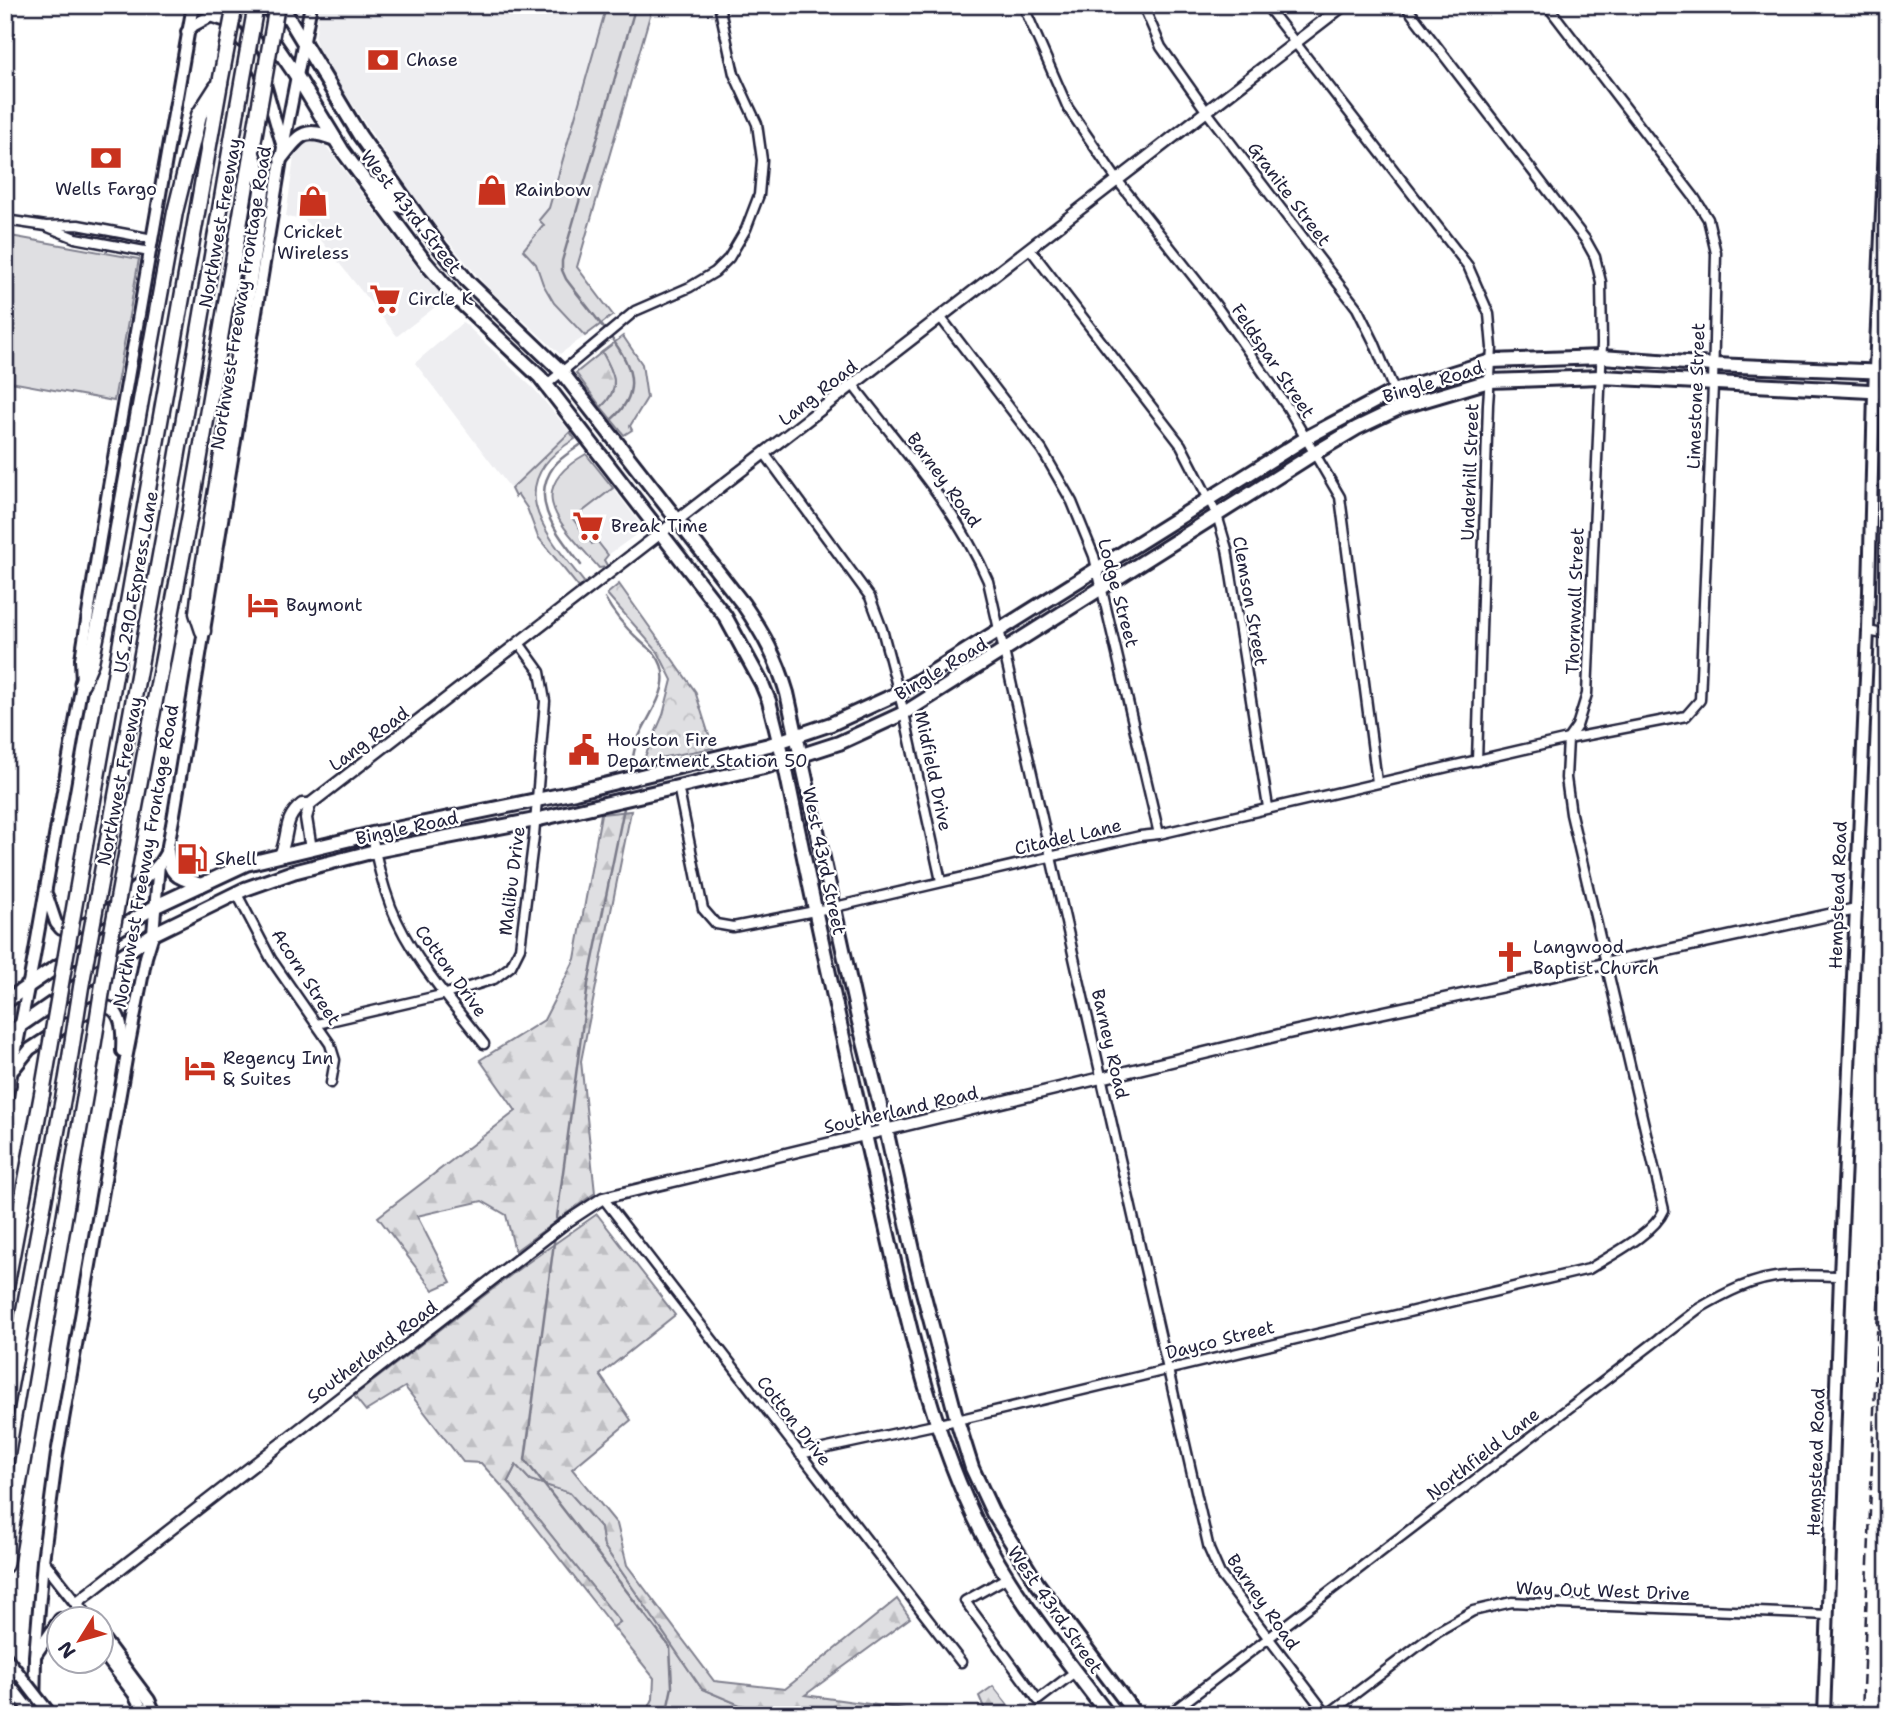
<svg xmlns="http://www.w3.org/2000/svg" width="1893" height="1720" viewBox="0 0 1893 1720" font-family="'Shantell Sans',sans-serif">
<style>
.built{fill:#eeeef1}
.green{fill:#dfdfe2;stroke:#80808e;stroke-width:2}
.forest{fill:url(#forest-firs);stroke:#80808e;stroke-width:2}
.park{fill:url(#park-crowns);stroke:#80808e;stroke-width:2}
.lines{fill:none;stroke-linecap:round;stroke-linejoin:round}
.stream{stroke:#7a7a88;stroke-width:2.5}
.minor-casing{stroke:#22223b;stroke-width:13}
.tertiary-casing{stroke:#22223b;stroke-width:15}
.secondary-casing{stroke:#22223b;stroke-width:16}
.primary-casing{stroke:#22223b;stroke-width:18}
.motorway-casing{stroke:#22223b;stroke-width:19}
.minor{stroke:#fff;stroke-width:8}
.tertiary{stroke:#fff;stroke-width:10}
.secondary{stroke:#fff;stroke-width:10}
.primary{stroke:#fff;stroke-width:12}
.motorway{stroke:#fff;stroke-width:14}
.rail{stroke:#22223b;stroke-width:2.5;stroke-dasharray:10 5;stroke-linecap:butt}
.secondary-bridge-casing{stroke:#22223b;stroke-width:16;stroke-linecap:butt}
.motorway-bridge-casing{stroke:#22223b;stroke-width:19;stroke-linecap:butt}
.secondary-bridge{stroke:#fff;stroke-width:10}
.motorway-bridge{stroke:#fff;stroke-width:14}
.labels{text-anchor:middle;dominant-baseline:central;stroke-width:5;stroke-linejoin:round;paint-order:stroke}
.poi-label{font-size:18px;fill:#22223b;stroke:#fff;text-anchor:start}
.street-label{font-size:18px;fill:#22223b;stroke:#fff}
</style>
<defs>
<pattern id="forest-firs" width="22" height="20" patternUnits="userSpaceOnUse" patternTransform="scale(1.75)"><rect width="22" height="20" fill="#dfdfe2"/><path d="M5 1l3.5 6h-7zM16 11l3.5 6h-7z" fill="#bfbfc3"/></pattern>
<pattern id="park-crowns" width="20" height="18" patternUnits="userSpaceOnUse" patternTransform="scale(1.75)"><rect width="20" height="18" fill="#dfdfe2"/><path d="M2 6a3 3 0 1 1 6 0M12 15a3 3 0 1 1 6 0" fill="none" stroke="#bfbfc3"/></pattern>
</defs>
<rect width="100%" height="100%" fill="#fff"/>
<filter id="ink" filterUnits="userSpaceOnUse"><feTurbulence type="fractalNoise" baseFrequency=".0143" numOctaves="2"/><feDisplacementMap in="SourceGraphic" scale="14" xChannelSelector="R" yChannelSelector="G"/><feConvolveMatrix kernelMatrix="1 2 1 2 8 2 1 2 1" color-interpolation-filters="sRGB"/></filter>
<g filter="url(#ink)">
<g class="built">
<polygon points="320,5 607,5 549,208 539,220 544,224 536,264 543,284 554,303 585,336 560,354 486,286 426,215 319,54 315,39"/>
<polygon points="308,138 317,138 323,142 422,274 446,299 397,336 305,220 286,217 294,157 297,147"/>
<polygon points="463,322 535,390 570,432 511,489 415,363"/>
<polygon points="613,488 644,529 608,555 597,541 592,544 573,519"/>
</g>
<g class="green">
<polygon points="607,5 653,5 577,267 613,315 585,336 554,303 543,284 536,264 523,250 544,225 539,220 549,208"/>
<polygon points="5,235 139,259 114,401 5,381"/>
<path d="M623,336l19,28 5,34 -17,28 2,4 -8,5 -23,-28c21,-19 13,-34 1,-55z"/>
<path d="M570,432l5,7c-75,45 -30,94 9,143l-4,7 -42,-52 -11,-29 -9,-13 -3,2 -4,-8z"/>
<path d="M586,454l27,34 -40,31 19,25 5,-3 11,14 -4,5 4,7 -9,1c-35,-41 -80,-76 -13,-114z"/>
<polygon points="516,1465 530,1480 570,1493 601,1528 604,1546 702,1689 740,1705 761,1709 766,1715 645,1715 653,1699 654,1678 613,1627 620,1622 508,1481"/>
</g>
<g class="forest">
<path d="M602,352c12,21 20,36 -1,55l-25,-34z"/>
<polygon points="631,811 581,1061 595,1193 515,1251 506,1215 482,1201 417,1216 451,1282 433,1290 378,1217 516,1111 480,1060 544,1020 575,959 601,814"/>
<polygon points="597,1214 675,1315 600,1375 631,1420 572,1469 617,1524 627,1565 714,1681 785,1689 897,1599 910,1618 805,1695 948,1715 766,1715 761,1709 740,1705 702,1689 604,1546 601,1528 570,1493 530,1480 516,1465 508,1481 620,1622 613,1627 509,1494 481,1463 463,1462 405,1387 366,1411 354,1396 520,1268"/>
<polygon points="993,1686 1016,1715 987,1715 979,1696"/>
</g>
<polygon class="park" points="619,584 695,691 713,748 643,761 663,715 672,680 658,652 607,594"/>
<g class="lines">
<g class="stream">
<path d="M612,419c38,-33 12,-65 -12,-96 -11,-15 -23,-29 -34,-44l-4,-9v-9l74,-256"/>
<path d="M580,445c-9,7 -19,12 -26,21 -27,36 6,70 27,99"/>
<path d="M605,598c8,15 21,30 34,42 5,5 11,9 16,14 23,30 -7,59 -17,85 -5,11 -6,24 -8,37"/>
<polyline points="556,1225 588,984 625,803"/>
<polyline points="555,1235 525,1460 670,1647 672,1687 666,1715"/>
</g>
<defs>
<g id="minor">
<polyline points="1023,5 1068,108 1118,181 1215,304 1288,408 1340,497 1377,782"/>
<polyline points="1143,5 1161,47 1207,112 1357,308 1374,342 1401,407"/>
<polyline points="1266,5 1468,266 1489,314 1492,348 1488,404 1477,761"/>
<polyline points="5,220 46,226 78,225 153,239"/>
<polyline points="48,227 75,238 150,252"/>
<polyline points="1030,249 1181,445 1217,515 1227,549 1268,807"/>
<polyline points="941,318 1042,450 1072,502 1094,556 1159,834"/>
<polyline points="546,385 635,311 690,287 715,272 729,258 746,229 759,195 762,160 757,124 734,74 719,5"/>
<path d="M853,385c48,63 104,123 135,196l221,968 11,25 107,141"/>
<polyline points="765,454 870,597 882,629 904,713 941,881"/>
<polyline points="1868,631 1888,635"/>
<polyline points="678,786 703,909 716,924 733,927 835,907 1140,836 1159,834 1568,739 1686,716 1700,700 1713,385 1716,253 1708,219 1694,197 1547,5"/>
<path d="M372,834c4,25 10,49 19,73 20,51 60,94 93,137"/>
<polyline points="236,892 271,959 330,1044 335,1060 331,1083"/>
<polyline points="317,1024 446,994 494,979 511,966 520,948 534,836 545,701 540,672 519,643"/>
<polyline points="603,1198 961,1662"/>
<path d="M800,1454l157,-34 632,-151c22,-14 65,-35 75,-59l-93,-396 -5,-36 2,-39 9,-13 10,-32 15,-350 -1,-62 -6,-25 -10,-18 -180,-234"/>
<polyline points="1008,1577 965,1601 1038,1700 1076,1671"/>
<path d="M1168,1715l530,-406c27,-16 55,-31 87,-33 18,-2 37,0 55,0"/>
<polyline points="1327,1715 1438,1631 1473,1611 1512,1602 1828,1615"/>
</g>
<g id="tertiary">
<polyline points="311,849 306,818 310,804 1344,5"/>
<path d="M280,855c10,-21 2,-35 22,-51h8"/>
<polyline points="76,1603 565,1223 603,1198 1279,1035 1856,909"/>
</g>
<g id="secondary">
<polyline points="187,32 194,25 211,16 229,22 253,56 263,77 282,144"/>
<path d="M47,896l9,27 5,6c34,1 76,-41 98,-65"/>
<path d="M14,1069l16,-20 64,-42c30,-6 29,25 28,44"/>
<polyline points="5,1106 33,962 82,683 81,659 100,538 193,5"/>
<polyline points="43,1561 88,1618"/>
<polyline points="102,1637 149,1700 156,1715"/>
<polyline points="102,1652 134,1694 145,1715"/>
<polyline points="36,1654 60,1619"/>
<polyline points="5,1679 33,1715"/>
<polyline points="34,1715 35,1656 43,1561 57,1454 126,1059 146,957 153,934 159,864 167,851 174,814 283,147 311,5"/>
<polyline points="1824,1715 1840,1276 1868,631 1874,392 1888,77"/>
</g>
<g id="primary">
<path d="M248,5l50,73 44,72 84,113 29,34 85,80 185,239 37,68 7,17 15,60c30,147 62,293 96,439 26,113 49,228 102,333 33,65 82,123 126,182"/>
<path d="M281,5l79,131 80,112 28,34 93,89 182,233c20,29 34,55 44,89l71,325 28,111 33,148 38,143 15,48 21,45 44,70 99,132"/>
<path d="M281,158c20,-25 23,-31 54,-19"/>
<polyline points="368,183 384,190 396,205 410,207"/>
<path d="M167,851c3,26 12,26 34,34"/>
<polyline points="5,1002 47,973 156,906 246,864 372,834 575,792 769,745 831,724 899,693 1306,438 1394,391 1491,361 1602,357 1714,365 1888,372"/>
<polyline points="5,1036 153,934 245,889 293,872 375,851 535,820 768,766 839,743 904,713 1315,453 1357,428 1401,407 1489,381 1601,377 1888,392"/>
<polyline points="5,1081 9,1085"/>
</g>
<g id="motorway">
<polyline points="203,631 197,613 201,579 236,371 263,184 252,154"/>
<polyline points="82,683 91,662 110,572 175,212 199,115 217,87"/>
<polyline points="131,828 191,509 254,138"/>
<polyline points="107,845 165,528 237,111"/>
<polyline points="82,862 220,83"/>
<polyline points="5,1293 42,1094"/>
<polyline points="5,1413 67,1077"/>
<polyline points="5,1565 91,1060"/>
</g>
</defs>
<use href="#minor" class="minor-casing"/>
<use href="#tertiary" class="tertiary-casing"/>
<use href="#secondary" class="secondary-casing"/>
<use href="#primary" class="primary-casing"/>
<use href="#motorway" class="motorway-casing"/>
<use href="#minor" class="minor"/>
<use href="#tertiary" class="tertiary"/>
<use href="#secondary" class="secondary"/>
<use href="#primary" class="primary"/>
<use href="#motorway" class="motorway"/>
<polyline class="rail" points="1862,1715 1888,1055"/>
<defs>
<polyline id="secondary-bridge" points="5,1656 51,1715"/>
<g id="motorway-bridge">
<polyline points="220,83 235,5"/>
<polyline points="237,111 256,5"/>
<polyline points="254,138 277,5"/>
<polyline points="91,1060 108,953 131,828"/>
<polyline points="67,1077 81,987 107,845"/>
<polyline points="42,1094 82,862"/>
</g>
</defs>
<use href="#secondary-bridge" class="secondary-bridge-casing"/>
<use href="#motorway-bridge" class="motorway-bridge-casing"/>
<use href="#secondary-bridge" class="secondary-bridge"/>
<use href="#motorway-bridge" class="motorway-bridge"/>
</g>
</g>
<defs>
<symbol id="bank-bare" viewBox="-9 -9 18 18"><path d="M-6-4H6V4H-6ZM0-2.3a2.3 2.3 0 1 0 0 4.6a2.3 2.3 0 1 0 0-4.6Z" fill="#c8321e" stroke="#fff" stroke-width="2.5" paint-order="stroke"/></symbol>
<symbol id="shop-bare" viewBox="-9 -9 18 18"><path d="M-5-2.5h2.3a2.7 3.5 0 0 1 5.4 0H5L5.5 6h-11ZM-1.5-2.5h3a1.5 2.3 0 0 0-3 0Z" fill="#c8321e" stroke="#fff" stroke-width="2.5" paint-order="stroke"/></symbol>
<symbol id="supermarket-bare" viewBox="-9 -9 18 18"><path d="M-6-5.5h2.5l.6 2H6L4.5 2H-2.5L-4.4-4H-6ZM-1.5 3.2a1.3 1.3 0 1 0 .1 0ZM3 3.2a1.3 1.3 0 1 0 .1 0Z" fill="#c8321e" stroke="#fff" stroke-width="2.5" paint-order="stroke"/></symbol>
<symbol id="hotel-bare" viewBox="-9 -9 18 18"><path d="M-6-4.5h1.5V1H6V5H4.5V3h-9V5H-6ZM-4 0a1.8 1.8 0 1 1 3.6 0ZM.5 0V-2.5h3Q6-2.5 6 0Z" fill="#c8321e" stroke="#fff" stroke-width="2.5" paint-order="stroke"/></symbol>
<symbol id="civic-bare" viewBox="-9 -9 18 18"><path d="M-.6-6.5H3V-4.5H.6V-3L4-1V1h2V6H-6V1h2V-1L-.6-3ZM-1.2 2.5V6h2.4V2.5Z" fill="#c8321e" stroke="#fff" stroke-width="2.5" paint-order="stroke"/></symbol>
<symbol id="fuel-bare" viewBox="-9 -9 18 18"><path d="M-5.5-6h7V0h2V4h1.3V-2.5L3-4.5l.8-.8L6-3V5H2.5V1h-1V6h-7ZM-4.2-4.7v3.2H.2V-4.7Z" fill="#c8321e" stroke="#fff" stroke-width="2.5" paint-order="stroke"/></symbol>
<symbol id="church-bare" viewBox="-9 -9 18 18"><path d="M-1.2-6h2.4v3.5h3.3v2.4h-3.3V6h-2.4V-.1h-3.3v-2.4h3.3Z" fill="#c8321e" stroke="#fff" stroke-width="2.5" paint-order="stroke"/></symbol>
</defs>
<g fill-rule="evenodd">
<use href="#bank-bare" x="361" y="38" width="44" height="44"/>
<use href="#bank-bare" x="84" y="136" width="44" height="44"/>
<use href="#shop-bare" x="470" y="168" width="44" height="44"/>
<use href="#shop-bare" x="291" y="179" width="44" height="44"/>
<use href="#supermarket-bare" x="363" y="277" width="44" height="44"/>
<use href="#supermarket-bare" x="566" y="504" width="44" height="44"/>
<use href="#hotel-bare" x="241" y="583" width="44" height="44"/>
<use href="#civic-bare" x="562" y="728" width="44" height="44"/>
<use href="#fuel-bare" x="170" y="837" width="44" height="44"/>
<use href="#church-bare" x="1488" y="935" width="44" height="44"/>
<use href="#hotel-bare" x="178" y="1046" width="44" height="44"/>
</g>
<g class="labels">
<g class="poi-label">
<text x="406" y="60">Chase</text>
<text x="106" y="189" text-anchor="middle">Wells Fargo</text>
<text x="515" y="190">Rainbow</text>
<text x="313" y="232" text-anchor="middle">Cricket<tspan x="313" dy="21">Wireless</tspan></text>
<text x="408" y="299">Circle K</text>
<text x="611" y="526">Break Time</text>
<text x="286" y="605">Baymont</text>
<text x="607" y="740">Houston Fire<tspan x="607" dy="21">Department Station 50</tspan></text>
<text x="215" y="859">Shell</text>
<text x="1533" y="947">Langwood<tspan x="1533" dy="21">Baptist Church</tspan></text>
<text x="223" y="1058">Regency Inn<tspan x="223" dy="21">&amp; Suites</tspan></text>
</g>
<g class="street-label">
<text transform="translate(1289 194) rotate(53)">Granite Street</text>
<text transform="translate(411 212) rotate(52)">West 43rd Street</text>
<text transform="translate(220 223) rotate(-80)">Northwest Freeway</text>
<text transform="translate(241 298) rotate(-81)">Northwest Freeway Frontage Road</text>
<text transform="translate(1273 361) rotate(56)">Feldspar Street</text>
<text transform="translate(1433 382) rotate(-17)">Bingle Road</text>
<text transform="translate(818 393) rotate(-38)">Lang Road</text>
<text transform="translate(1696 396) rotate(-88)">Limestone Street</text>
<text transform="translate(1470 472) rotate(-88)">Underhill Street</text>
<text transform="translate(944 480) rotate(54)">Barney Road</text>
<text transform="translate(136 582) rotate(-80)">US 290 Express Lane</text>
<text transform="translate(1118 593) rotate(75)">Lodge Street</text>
<text transform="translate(1250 601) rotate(80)">Clemson Street</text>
<text transform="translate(1575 601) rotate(-88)">Thornwall Street</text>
<text transform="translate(941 669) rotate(-31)">Bingle Road</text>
<text transform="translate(369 739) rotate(-37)">Lang Road</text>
<text transform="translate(933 771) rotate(78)">Midfield Drive</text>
<text transform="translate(120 781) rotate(-79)">Northwest Freeway</text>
<text transform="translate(407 828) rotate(-12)">Bingle Road</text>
<text transform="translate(1068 837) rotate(-13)">Citadel Lane</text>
<text transform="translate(146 856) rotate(-80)">Northwest Freeway Frontage Road</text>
<text transform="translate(824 861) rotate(78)">West 43rd Street</text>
<text transform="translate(512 881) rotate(-83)">Malibu Drive</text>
<text transform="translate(1838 895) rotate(-88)">Hempstead Road</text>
<text transform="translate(451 971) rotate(54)">Cotton Drive</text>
<text transform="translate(306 977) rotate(57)">Acorn Street</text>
<text transform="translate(1110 1044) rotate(77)">Barney Road</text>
<text transform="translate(901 1110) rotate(-13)">Southerland Road</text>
<text transform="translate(1220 1340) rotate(-14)">Dayco Street</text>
<text transform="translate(372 1352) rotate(-37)">Southerland Road</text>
<text transform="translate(794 1421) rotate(52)">Cotton Drive</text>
<text transform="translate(1483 1454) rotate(-38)">Northfield Lane</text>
<text transform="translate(1816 1462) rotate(-88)">Hempstead Road</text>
<text transform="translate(1603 1591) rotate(2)">Way Out West Drive</text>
<text transform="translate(1263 1602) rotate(55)">Barney Road</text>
<text transform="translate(1055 1610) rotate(55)">West 43rd Street</text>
</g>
</g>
<rect width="1893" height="1720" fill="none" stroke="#fff" stroke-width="28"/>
<rect x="14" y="14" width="1865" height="1692" fill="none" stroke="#22223b" stroke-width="2.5" filter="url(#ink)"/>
<g transform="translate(80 1640) rotate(233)"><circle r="33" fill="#ffffff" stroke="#a7a7b1" stroke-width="2"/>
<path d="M0-5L12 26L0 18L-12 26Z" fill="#c8321e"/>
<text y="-10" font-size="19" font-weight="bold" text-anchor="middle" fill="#22223b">N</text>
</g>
</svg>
